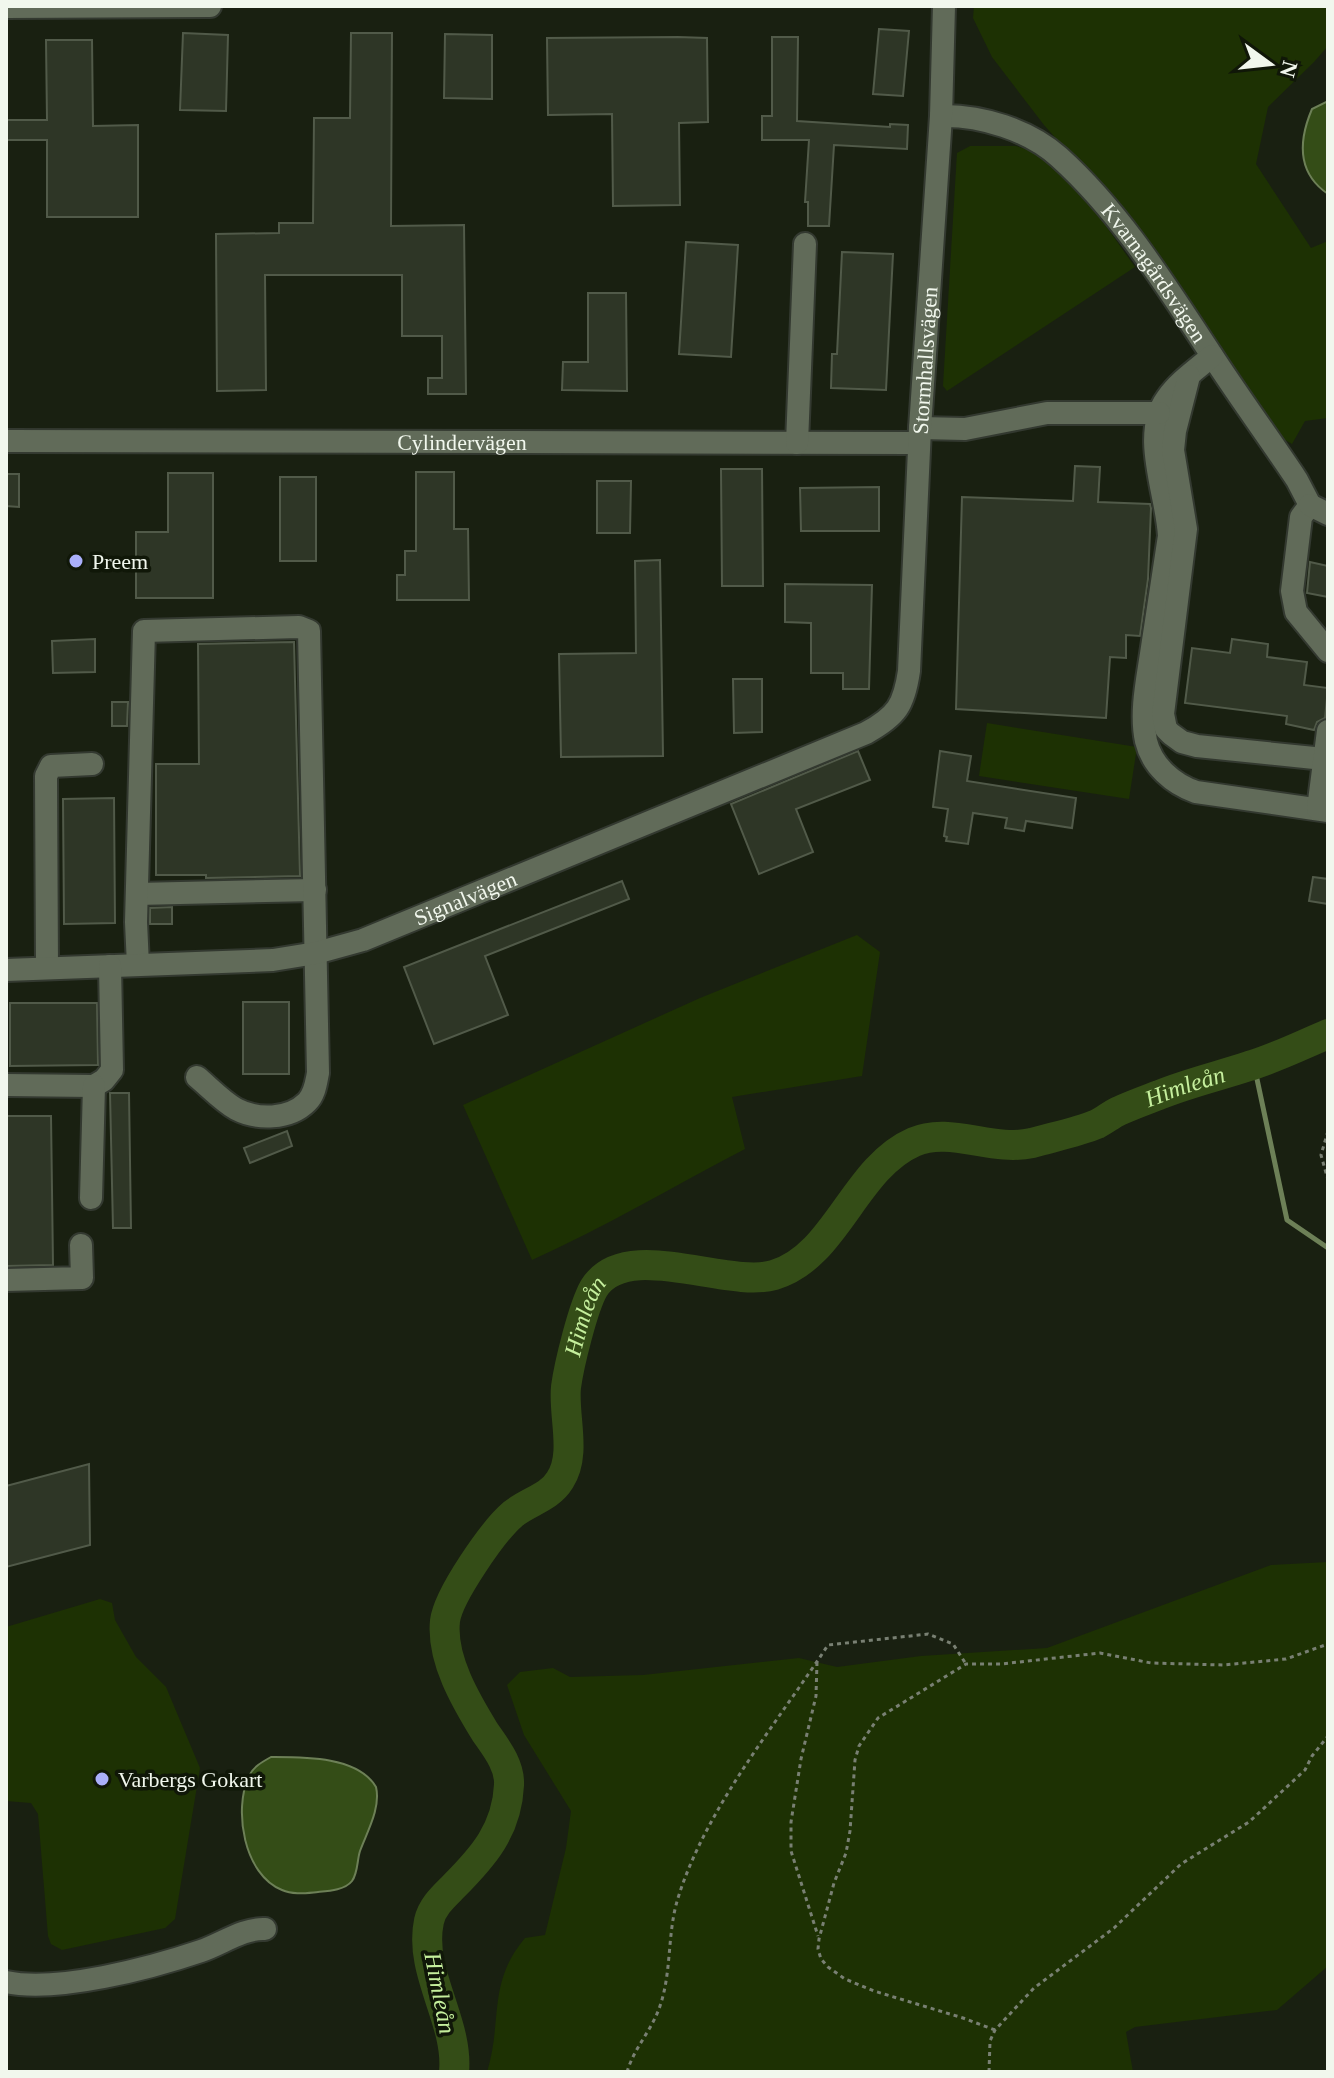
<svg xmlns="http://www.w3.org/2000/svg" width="1334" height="2078" viewBox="0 0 1334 2078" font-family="Georgia,serif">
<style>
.green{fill:#1d3103}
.water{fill:#344d17;stroke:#6d8057;stroke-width:2}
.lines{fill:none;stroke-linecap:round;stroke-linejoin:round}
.stream{stroke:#6d8057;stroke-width:5}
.river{stroke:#344d17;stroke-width:30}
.building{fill:#2e3626;stroke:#515a49;stroke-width:2}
.minor-casing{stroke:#333930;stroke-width:26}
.path{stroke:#798073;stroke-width:3;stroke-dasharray:4 4;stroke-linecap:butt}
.minor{stroke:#616b59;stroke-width:22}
.poi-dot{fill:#aaaffb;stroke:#101708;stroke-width:3}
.labels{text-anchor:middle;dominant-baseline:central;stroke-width:7;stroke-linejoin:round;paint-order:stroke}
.street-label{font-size:22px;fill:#f1f7ed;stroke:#101708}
.poi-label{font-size:22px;fill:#f1f7ed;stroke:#101708;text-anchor:start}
.water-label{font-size:24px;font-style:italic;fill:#c5ef9d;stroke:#101708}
</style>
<rect width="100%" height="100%" fill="#192011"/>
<g class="green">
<polygon points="974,6 1328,6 1328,46 1314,62 1268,107 1256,164 1311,248 1328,241 1328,418 1305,421 1292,444 1275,434 1222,349 1139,231 1044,125 992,57 973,18"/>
<polygon points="970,146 1016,146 1038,153 1064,177 1101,219 1135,267 947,391 943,386 957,153"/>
<polygon points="987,723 1137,747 1129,799 979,776"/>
<path d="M857,935l23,17 -18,124 -130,21 13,52c-71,37 -140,78 -213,111l-69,-155 237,-107z"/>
<path d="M1328,1562v404l-51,44 -142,17 -9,5 7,40h-646c16,-52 0,-89 38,-134l20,-3 21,-87 5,-37 -47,-76 -17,-50 13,-13 33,-4 17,9 73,-2 156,-17 38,9 84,-11 126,-8 224,-83z"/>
<polygon points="100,1599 112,1603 115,1620 136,1657 166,1687 200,1768 175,1919 165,1928 62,1950 51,1944 48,1936 38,1814 31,1803 6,1801 6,1627"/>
</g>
<g class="water">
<path d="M1328,101v93c-31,-21 -30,-52 -16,-85z"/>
<path d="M271,1757c32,0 87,-1 105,30 5,21 -9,45 -16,64 -3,9 -2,22 -8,30 -7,9 -23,10 -34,11 -12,1 -25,3 -36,-2 -38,-15 -49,-80 -33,-114 4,-9 13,-14 22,-19z"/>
</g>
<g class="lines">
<polyline class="stream" points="1254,1065 1287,1220 1328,1248"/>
<path class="river" id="s1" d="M454,2072c5,-50 -36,-100 -25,-151 3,-14 14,-24 24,-34 30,-30 54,-57 56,-102 1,-20 -13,-37 -24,-53 -19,-31 -44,-73 -40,-111 3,-25 48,-90 68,-107 16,-13 36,-16 47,-34 17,-26 3,-64 6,-93 3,-22 17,-80 28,-99 32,-51 133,1 180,-13 62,-18 80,-107 140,-133 36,-16 78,10 118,1 21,-6 46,-11 65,-19 8,-4 15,-10 22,-13 13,-6 27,-11 40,-16 29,-12 60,-19 90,-29 27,-8 53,-21 79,-32"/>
</g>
<g class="building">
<polygon points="879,29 909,31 903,96 873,94"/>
<polygon points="183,33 228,35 226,111 180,110"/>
<polygon points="351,33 392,33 391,226 464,225 466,394 428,394 428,378 442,378 442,336 402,336 402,275 265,275 266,390 217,391 216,234 279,233 279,223 313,223 314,118 350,118"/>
<polygon points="445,34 492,35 492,99 444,98"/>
<polygon points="678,37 707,38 708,122 679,123 680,205 613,206 612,114 548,115 547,38"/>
<polygon points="772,37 798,37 797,121 890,127 890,124 908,125 907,149 834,145 829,226 808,226 808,202 805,202 809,140 762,140 762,116 772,116"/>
<polygon points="46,40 92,40 93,126 138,125 138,217 47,217 47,140 6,140 6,120 47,120"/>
<polygon points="686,242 738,245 731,357 679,354"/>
<polygon points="842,252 893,254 886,390 831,388 832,354 837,354"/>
<polygon points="588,293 626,293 627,391 562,390 563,362 588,362"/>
<polygon points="1075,466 1100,467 1098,502 1150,504 1151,508 1148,579 1140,636 1126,635 1126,658 1110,657 1106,718 956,709 962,497 1073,501"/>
<polygon points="721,469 762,469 763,586 722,586"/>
<polygon points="416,472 454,472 454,529 468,529 469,600 397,600 397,575 405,575 405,551 416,551"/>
<polygon points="168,473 213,473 213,598 136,598 136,532 168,532"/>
<polygon points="6,474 19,474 19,507 6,506"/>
<rect x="280" y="477" width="36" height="84"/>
<polygon points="597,481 631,481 630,533 597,533"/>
<polygon points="879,487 879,531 801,531 800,488"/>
<polygon points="660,560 663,756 561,757 559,654 636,653 635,561"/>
<polygon points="1310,562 1328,566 1328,597 1307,593"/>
<polygon points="785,584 872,585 869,689 843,689 843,673 811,673 811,623 785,622"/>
<polygon points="95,639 95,672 53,673 52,641"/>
<polygon points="1232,639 1268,644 1267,657 1307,662 1304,685 1328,688 1325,718 1317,722 1314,730 1286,724 1287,716 1185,703 1192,648 1230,653"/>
<polygon points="294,642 300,876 206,878 206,875 156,875 156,764 199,764 198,644"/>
<polygon points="733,679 762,679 762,732 734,733"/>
<polygon points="112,702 128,702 127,726 112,726"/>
<polygon points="858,751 870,780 796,809 813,852 759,874 731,804"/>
<polygon points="940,751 971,756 967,781 1076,798 1072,828 1026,821 1024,831 1005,828 1007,818 973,813 968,844 946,841 947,837 944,836 948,809 933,807"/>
<polygon points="114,798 115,923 64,924 63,799"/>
<polygon points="1313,877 1328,879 1328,904 1309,901"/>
<polygon points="622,881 629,899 485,956 508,1015 434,1044 404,967"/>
<polygon points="172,907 172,924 150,924 150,908"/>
<rect x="243" y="1002" width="46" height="72"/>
<polygon points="10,1003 97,1003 98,1065 10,1066"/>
<polygon points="110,1093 129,1093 131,1228 113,1228"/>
<polygon points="6,1116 51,1116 53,1265 6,1266"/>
<polygon points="287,1131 292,1146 250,1163 244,1148"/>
<polygon points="89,1464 90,1545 6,1567 6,1486"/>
</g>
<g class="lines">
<defs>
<g id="minor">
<polyline points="6,7 210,6"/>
<path id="s2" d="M941,116c40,-1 88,14 118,41 62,56 107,129 152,197 28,43 58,84 86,126l13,25 -9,12 -9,74 4,21 32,39"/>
<path d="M1212,356c-15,13 -33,25 -45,42 -27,37 0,96 2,138 -6,40 -12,79 -18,118 -4,27 -11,59 -5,87 6,25 27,43 50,51l132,19"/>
<polyline points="1189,376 1175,431 1173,450 1186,529 1163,714 1166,729 1171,734 1182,742 1197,746 1324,759"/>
<polyline points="920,428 965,429 1047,413 1159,413"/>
<path id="s3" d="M6,441l913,2"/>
<polyline points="797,443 805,244"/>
<polyline points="1310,505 1328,514"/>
<polyline points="1318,809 1328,731"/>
<polyline points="137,894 315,890"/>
<path d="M138,965l-2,-43 8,-291 155,-4 10,4 9,442c-2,10 -3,21 -11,29 -18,18 -50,18 -71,7 -14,-8 -27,-22 -39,-32"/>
<polyline points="47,968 46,776 51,766 92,764"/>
<path id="s4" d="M6,970l267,-10 43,-7 47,-13 503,-207c31,-17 38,-28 43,-62l11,-243 21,-312 3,-110"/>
<polyline points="6,1085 94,1086 104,1080 112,1070 110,966"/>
<polyline points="91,1198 94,1086"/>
<polyline points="6,1280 82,1278 81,1245"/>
<path d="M6,1982c51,11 145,-14 195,-31 21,-7 42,-23 64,-22"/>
</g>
</defs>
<use href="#minor" class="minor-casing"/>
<g class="path">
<polyline points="1328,1131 1321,1155 1328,1180"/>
<polyline points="817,1662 816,1696 801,1759 791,1822 791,1851 818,1936"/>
<polyline points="995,2030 963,2018 874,1991 845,1979 828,1967 821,1959 818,1949 819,1939 834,1883 846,1853 850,1831 855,1760 859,1746 878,1718 966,1664 1001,1664 1100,1653 1151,1663 1223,1665 1286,1659 1328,1644"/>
<path d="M627,2072c7,-24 25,-42 33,-66 12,-35 7,-73 18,-108 28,-90 99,-175 150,-253l100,-11 25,10 13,20"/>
<polyline points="989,2072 990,2041 995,2030 1034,1988 1114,1928 1181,1864 1249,1822 1305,1770 1312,1756 1328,1736"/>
</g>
<use href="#minor" class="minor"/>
</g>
<g class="poi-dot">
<circle cx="76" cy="561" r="8"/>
<circle cx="102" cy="1779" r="8"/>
</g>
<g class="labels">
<g class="street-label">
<text stroke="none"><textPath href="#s2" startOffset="278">Kvarnagårdsvägen</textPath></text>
<text stroke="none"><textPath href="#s4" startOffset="1294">Stormhallsvägen</textPath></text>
<text stroke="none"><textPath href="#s3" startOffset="456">Cylindervägen</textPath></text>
<text stroke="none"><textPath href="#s4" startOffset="470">Signalvägen</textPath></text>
</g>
<g class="poi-label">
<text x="92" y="561">Preem</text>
<text x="118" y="1779">Varbergs Gokart</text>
</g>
<g class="water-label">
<text stroke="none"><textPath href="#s1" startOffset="1548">Himleån</textPath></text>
<text stroke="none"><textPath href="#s1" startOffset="850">Himleån</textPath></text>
<text transform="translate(440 1993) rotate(79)">Himleån</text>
</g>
</g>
<rect width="1334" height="2078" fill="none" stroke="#f1f7ed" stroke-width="16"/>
<g transform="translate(1270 64) rotate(105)" stroke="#101708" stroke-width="6" paint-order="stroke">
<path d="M0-6L14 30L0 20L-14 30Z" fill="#f1f7ed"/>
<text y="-12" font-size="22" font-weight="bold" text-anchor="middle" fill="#f1f7ed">N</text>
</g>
</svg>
